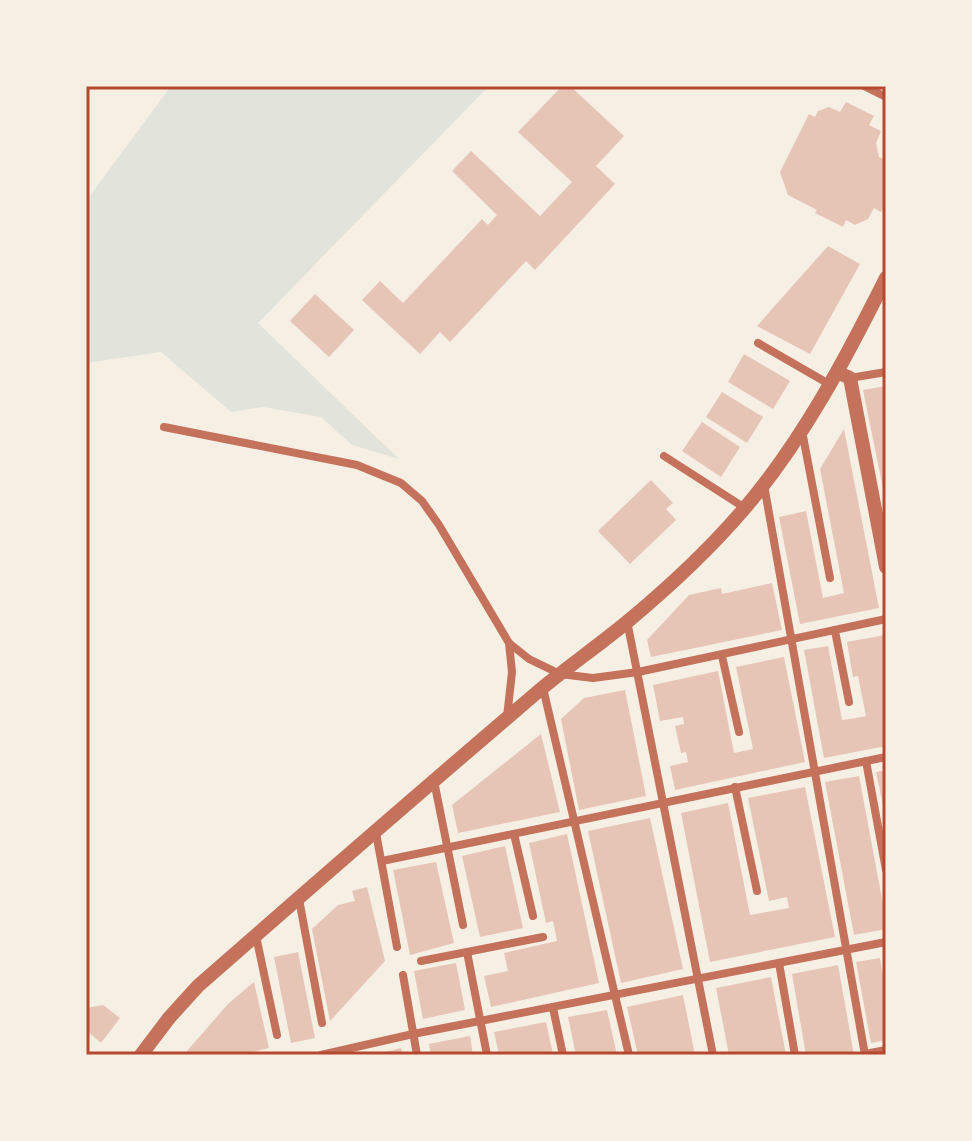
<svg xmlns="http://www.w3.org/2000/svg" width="972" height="1141" viewBox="0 0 972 1141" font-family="'DejaVu Sans',sans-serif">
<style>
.green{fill:#e2e4dc}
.building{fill:#e6c5b7}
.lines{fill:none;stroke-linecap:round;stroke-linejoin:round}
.minor{stroke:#c5725c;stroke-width:8}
.tertiary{stroke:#c5725c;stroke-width:14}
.neatline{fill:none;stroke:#b5482f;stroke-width:3}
</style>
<rect width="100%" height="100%" fill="#f6efe4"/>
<polygon class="green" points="171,86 489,86 258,323 399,459 352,445 321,417 263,407 231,412 161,352 86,363 86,201"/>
<g class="building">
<polygon points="562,86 570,86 624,136 596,166 615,184 535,270 526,261 450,342 440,332 420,354 362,300 380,281 403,303 482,219 488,225 497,215 452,171 471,151 540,216 572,182 518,132"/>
<polygon points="846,102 874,116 869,125 881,131 876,143 879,157 886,160 886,203 881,212 874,208 868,219 855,225 846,220 843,227 815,213 817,210 788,195 780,172 809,114 815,117 818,111 829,107 840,112"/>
<polygon points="828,246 860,264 810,354 757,326"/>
<polygon points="315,294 354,330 329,357 290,321"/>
<polygon points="744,354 790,381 773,409 728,382"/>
<polygon points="886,386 886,498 885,498 863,390"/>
<polygon points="722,392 763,417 747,443 706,417"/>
<polygon points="702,422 740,447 721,477 682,451"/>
<polygon points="844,429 879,608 800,624 779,517 806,511 823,598 844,593 820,469"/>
<polygon points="651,480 673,503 666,509 676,520 630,564 598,531"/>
<polygon points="772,583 782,630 651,657 647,640 689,595 721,588 722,594"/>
<polygon points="885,635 886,746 824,758 804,650 828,646 842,720 856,718 866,716 858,676 853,677 847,642"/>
<polygon points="784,657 805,762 675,790 670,766 688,762 686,752 681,753 675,726 684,724 683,717 660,721 653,685 718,671 734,753 753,749 736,667"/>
<polygon points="625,690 646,796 579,810 561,719 584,698"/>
<polygon points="541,734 560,812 458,833 452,805"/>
<polygon points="886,770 886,815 885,815 876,772"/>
<polygon points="859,776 883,904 886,904 886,929 854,935 825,782"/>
<polygon points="805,787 835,937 710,962 681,813 728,803 750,915 789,908 787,897 769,901 748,798"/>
<polygon points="650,818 683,969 621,983 588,831"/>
<polygon points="567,834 599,983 491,1007 484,976 508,971 504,953 557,941 553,921 546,923 529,843"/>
<polygon points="505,846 523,928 480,937 462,856"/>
<polygon points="436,862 454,943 410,955 393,870"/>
<polygon points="367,887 385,961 330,1021 312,929 338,905 355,901 352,891"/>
<polygon points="298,952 315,1038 291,1043 274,957"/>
<polygon points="880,958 886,994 886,1040 871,1043 856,962"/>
<polygon points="456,963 465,1010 423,1019 414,971"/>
<polygon points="838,965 854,1055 806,1055 792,974"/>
<polygon points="771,977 786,1055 729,1055 716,988"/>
<polygon points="254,982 269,1048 239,1055 188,1055 187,1051 228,1004"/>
<polygon points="683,995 695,1055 638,1055 627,1007"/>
<polygon points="103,1005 120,1018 101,1043 86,1030 86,1008"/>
<polygon points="607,1010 617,1055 576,1055 568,1017"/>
<polygon points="546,1022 553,1054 499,1055 494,1032"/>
<polygon points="470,1036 473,1055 431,1055 429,1044"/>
<polygon points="401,1048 403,1055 376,1055 376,1054"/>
</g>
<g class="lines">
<g class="minor">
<polyline points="864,86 886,97"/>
<polyline points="758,343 829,384"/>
<polyline points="850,378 886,372"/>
<polyline points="164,427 357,465 401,483 422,501 439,525 509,643 529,659 560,674 593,678 638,672 886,619"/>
<polyline points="802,431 830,578"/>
<polyline points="664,456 745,508"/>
<polyline points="764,485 865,1055"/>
<polyline points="627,621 713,1055"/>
<polyline points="835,631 849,702"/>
<polyline points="722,656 739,732"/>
<polyline points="543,688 629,1055"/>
<polyline points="507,717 512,672 509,643"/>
<polyline points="866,761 886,870"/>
<polyline points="434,781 463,925"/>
<polyline points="735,787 757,891"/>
<polyline points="376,833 397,947"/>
<polyline points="514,834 533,916"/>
<polyline points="382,861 886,757"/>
<polyline points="299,899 322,1023"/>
<polyline points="256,936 277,1035"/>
<polyline points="467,952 487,1055"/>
<polyline points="421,961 543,937"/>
<polyline points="779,963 795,1055"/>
<polyline points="403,975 417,1055"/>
<polyline points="553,1008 563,1055"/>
<polyline points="865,1054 886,1050"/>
<polyline points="321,1055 413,1034 886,942"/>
</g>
<g class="tertiary">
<polyline points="837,372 850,378 886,567"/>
<path d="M141,1055l28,-37 29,-32c114,-100 228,-199 343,-297 28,-23 58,-44 86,-67 41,-34 82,-72 117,-113 59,-69 102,-151 142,-231"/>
</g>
</g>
<rect width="972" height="1141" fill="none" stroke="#f6efe4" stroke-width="176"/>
<rect x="88" y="88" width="796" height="965" class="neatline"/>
</svg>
